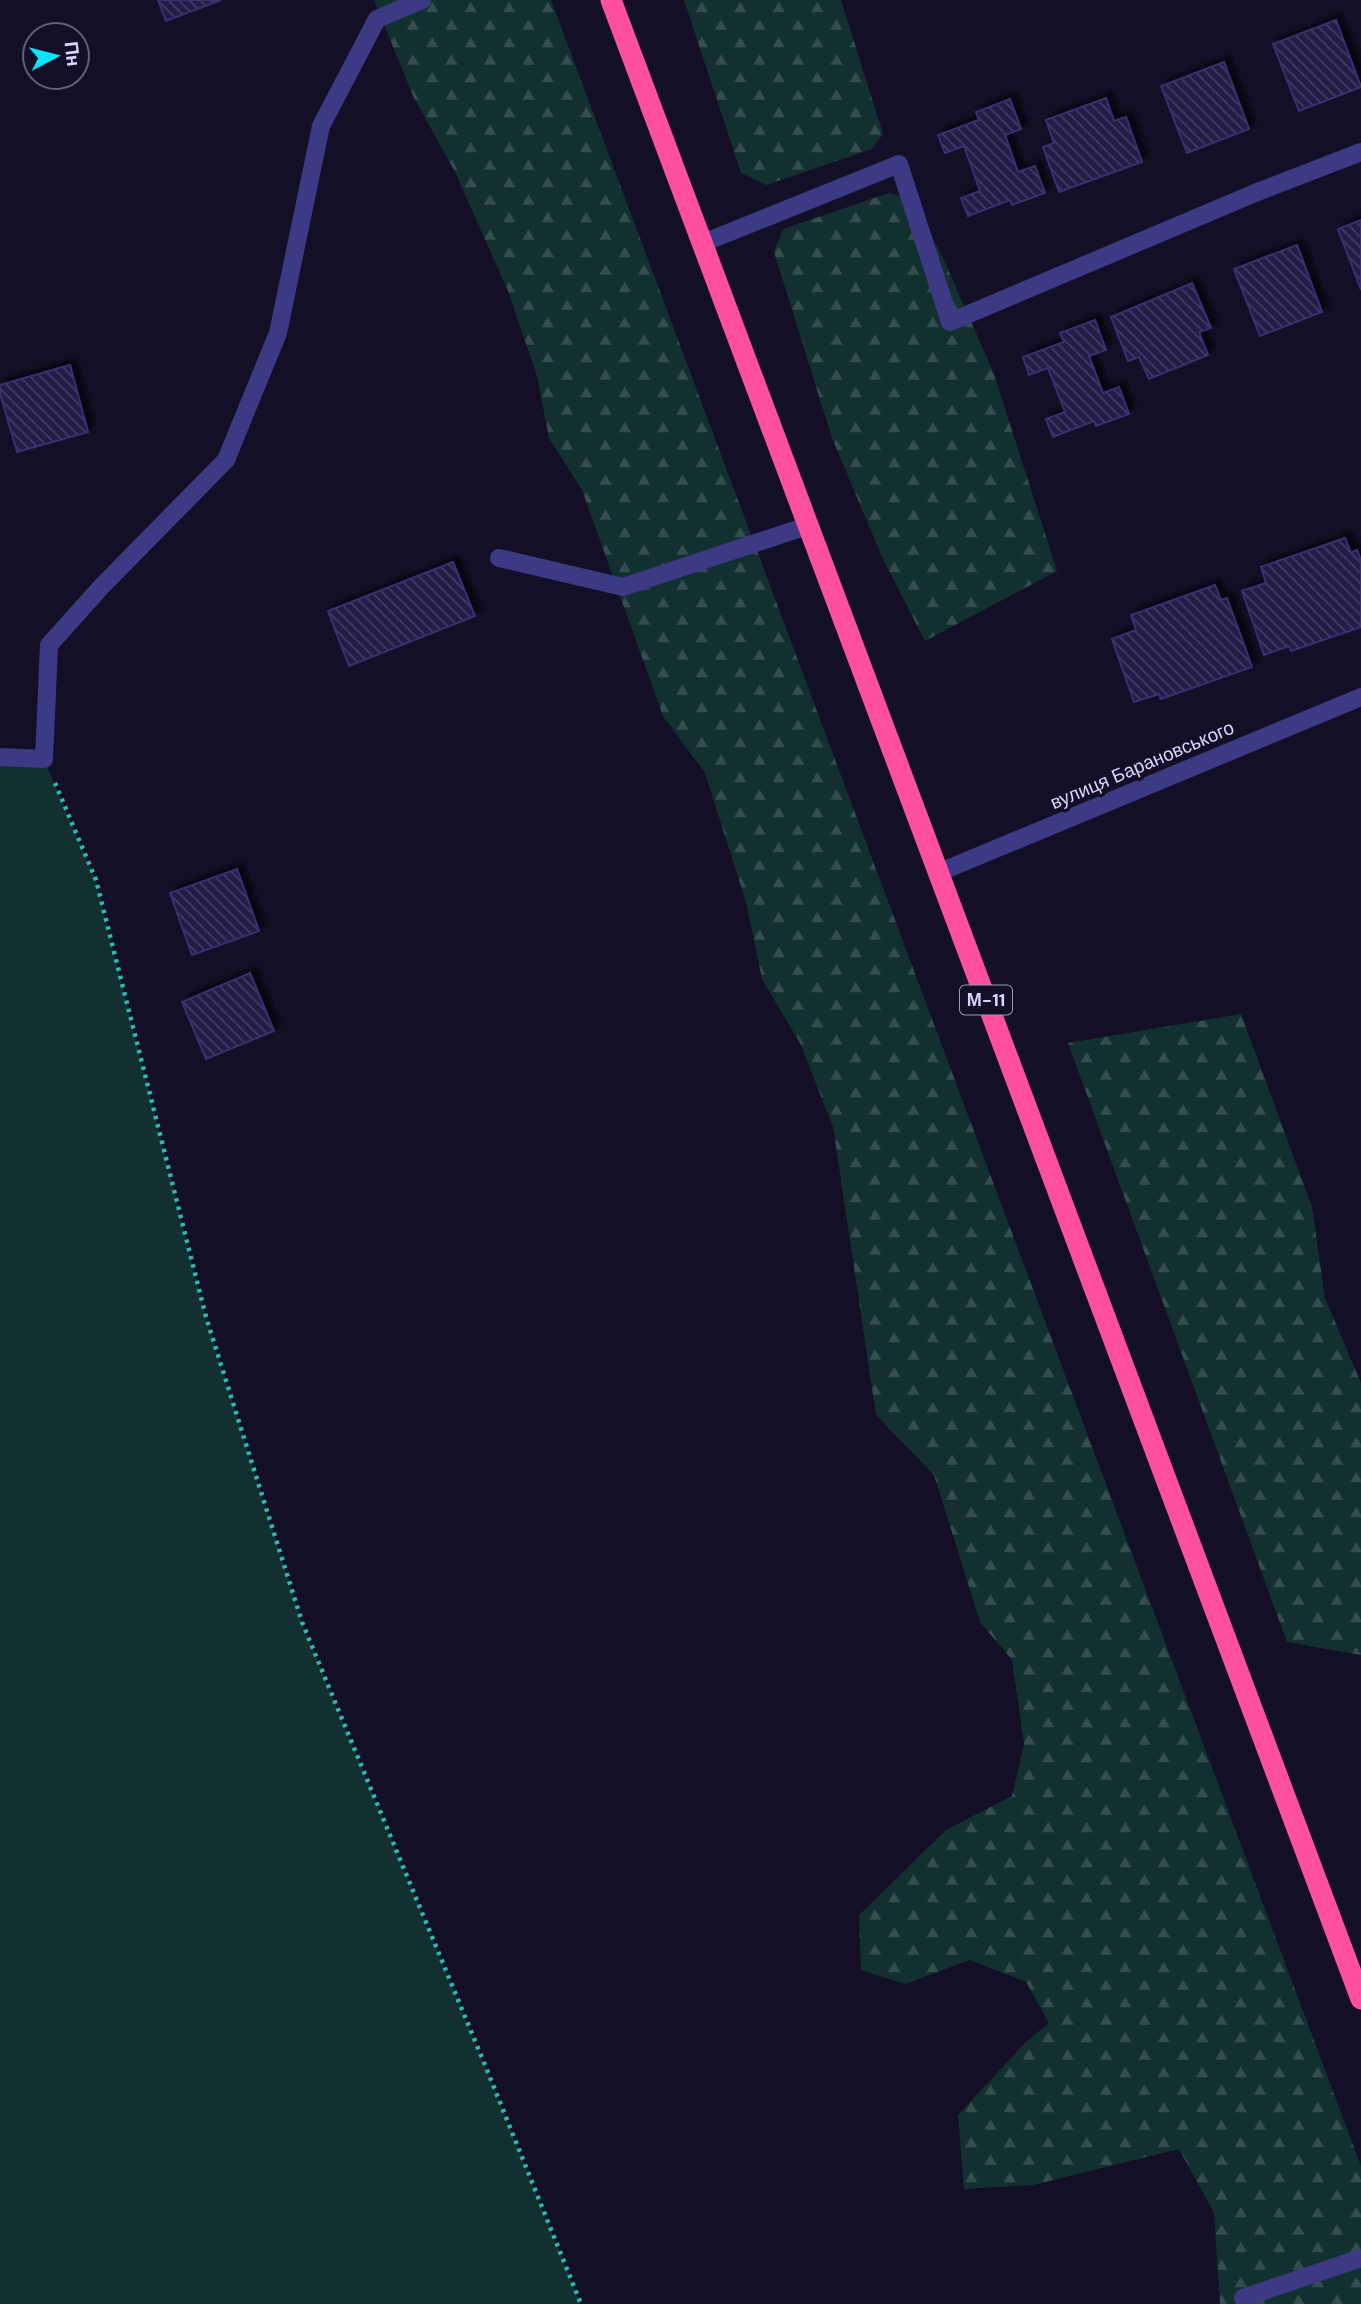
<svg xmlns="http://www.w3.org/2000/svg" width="1361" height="2304" viewBox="0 0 1361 2304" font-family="'DM Sans',sans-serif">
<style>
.forest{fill:url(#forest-firs)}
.garden{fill:#12302f}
.building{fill:url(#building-back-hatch);stroke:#3b2d73;stroke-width:2;filter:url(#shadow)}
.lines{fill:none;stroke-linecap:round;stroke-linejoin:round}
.path{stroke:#2fb8b0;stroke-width:4.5;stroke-dasharray:3.5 5;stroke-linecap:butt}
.minor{stroke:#3d3a85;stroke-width:18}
.highway{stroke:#ff4fa3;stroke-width:21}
.labels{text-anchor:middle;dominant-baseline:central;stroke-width:7;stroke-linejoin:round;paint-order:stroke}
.shield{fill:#130f26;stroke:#9e99be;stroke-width:2}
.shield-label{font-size:18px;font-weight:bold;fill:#d9d4ff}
.street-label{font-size:19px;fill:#d9d4ff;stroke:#130f26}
</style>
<defs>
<pattern id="forest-firs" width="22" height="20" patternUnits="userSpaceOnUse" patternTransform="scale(1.75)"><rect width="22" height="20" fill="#12302f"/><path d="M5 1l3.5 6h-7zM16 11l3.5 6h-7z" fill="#344d4e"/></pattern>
<pattern id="building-back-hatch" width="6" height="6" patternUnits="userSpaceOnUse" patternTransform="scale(1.75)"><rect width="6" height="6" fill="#241b47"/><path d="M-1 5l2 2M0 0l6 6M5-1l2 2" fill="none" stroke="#433b63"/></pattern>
<filter id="shadow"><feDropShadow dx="6" dy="-6" stdDeviation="2" flood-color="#0009"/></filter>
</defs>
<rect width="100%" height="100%" fill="#130f26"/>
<g class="forest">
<polygon points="374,0 551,0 1361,2166 1361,2304 1220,2304 1214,2213 1179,2149 1033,2185 964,2189 958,2115 1026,2042 1049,2023 1026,1982 970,1960 905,1984 861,1970 859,1915 946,1830 1012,1796 1024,1744 1012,1660 980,1622 934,1475 876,1415 833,1127 800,1043 762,979 746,902 705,773 663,716 582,490 549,438 537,376 508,291 455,172 413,96"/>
<polygon points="684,0 841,0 883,134 872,149 766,185 741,173"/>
<polygon points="889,193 911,198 943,258 994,374 1057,571 925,641 883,559 832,438 774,252 783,229"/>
<polygon points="1241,1014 1312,1207 1325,1298 1361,1383 1361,1655 1287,1642 1068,1043"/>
</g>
<polygon class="garden" points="0,757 44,759 96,880 206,1317 302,1622 485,2065 581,2304 0,2304"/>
<g class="building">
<polygon points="158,0 221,0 166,21"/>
<polygon points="1336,20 1361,87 1299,111 1273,44"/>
<polygon points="1224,62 1249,129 1187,153 1161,86"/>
<polygon points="1106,98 1114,121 1126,117 1142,162 1059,192 1043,147 1054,143 1046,120"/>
<polygon points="1010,99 1021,129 1005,135 1018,172 1035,166 1045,193 1012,205 1010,200 968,216 961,198 980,191 964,146 945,153 938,135 979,120 976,112"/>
<polygon points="1361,220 1361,290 1338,229"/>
<polygon points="1297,245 1322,312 1260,336 1234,269"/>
<polygon points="1192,283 1211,328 1199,332 1208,355 1149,379 1139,357 1128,361 1111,317"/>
<polygon points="1095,320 1106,350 1089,356 1103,393 1119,387 1129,414 1096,426 1094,421 1053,437 1046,419 1065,412 1048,368 1029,375 1023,357 1064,342 1060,333"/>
<polygon points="70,365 88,432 17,452 0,393 0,385"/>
<polygon points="1345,538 1351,553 1357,550 1361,561 1361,627 1291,651 1289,646 1264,655 1242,591 1266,583 1261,567"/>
<polygon points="453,562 475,616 349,666 328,611"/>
<polygon points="1215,585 1221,600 1227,598 1252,667 1161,699 1159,694 1134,702 1112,639 1136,630 1131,615"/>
<polygon points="237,869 259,931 192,955 170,893"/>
<polygon points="250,973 274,1031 206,1059 182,1002"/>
</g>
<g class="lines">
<polyline class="path" points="55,783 96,880 206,1317 302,1622 485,2065 581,2304"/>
<g class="minor">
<polyline points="703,243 899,164 950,322 1255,193 1361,152"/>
<polyline points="499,558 623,587 807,526"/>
<polyline points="0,757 44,759 49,645 102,586 226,460 278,333 321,126 377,19 422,0"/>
<polyline points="940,872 1361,697"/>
<polyline points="1243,2298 1361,2258"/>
</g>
<polyline class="highway" points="611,0 1361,1999"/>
</g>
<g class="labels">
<rect class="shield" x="960" y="985.5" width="52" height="29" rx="5"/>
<g class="shield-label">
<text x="986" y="1000">М-11</text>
</g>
<g class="street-label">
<text transform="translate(1142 765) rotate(-23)">вулиця Барановського</text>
</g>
</g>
<g transform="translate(56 56) rotate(83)"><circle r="33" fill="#130f26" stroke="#625e7d" stroke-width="2"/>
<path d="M0-5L12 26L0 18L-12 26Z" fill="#00e5ff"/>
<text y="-10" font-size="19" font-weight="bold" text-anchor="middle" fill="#d9d4ff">Пн</text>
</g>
</svg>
